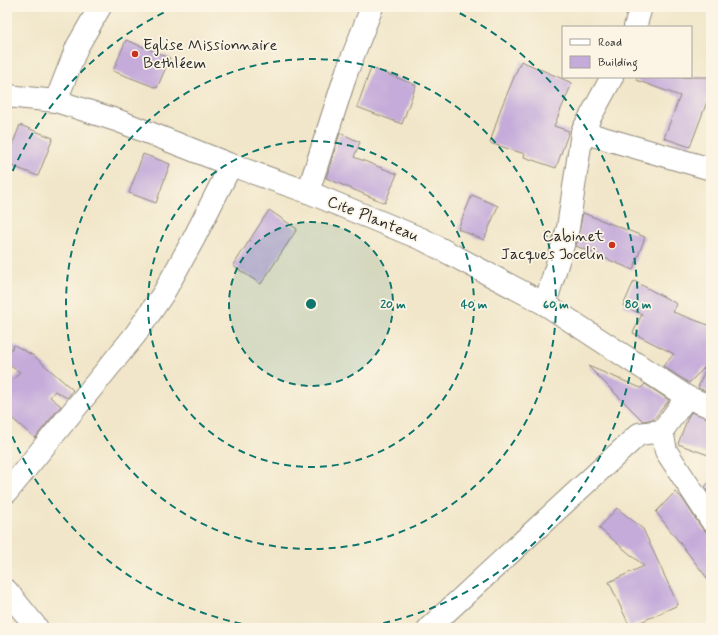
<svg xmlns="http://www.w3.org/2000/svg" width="718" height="635" viewBox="0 0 718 635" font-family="Mynerve,sans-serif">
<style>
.building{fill:#c4abda}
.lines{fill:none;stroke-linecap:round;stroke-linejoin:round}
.minor-casing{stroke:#8e887a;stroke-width:24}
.tertiary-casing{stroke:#8e887a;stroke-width:24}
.minor{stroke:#fff;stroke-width:22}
.tertiary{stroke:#fff;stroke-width:22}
.ring{fill:none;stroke:#0f766e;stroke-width:2;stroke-dasharray:7 5}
.poi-dot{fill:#c8321e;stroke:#fcf5e5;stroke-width:1.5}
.labels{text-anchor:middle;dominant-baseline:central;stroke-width:3.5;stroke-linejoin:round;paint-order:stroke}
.poi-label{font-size:16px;fill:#2b2b2b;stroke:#fcf5e5;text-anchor:start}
.street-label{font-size:16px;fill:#2b2b2b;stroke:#fcf5e5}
.centre{fill:#0f766e;stroke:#fcf5e5;stroke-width:2}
.ring-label{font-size:12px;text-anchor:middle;font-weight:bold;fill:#0f766e;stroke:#fcf5e5;stroke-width:3.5;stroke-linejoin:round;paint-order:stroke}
</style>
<rect width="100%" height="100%" fill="#fcf5e5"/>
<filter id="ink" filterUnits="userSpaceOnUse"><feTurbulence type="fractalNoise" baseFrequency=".025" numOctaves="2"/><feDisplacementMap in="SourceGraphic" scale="8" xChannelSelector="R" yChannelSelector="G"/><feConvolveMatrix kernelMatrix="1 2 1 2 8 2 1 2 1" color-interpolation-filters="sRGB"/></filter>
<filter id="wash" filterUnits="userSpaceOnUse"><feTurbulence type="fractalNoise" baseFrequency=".012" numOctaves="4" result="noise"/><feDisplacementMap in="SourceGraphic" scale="16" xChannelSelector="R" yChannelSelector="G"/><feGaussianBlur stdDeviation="0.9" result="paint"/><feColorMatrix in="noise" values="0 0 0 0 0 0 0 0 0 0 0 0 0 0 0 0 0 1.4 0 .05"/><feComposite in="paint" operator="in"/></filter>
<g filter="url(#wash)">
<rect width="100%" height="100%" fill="#f1e6c9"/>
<g id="blocks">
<g class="building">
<polygon points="126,40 170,58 157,88 113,71"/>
<polygon points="521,61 572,83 554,126 569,131 556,168 524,157 525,154 490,143 501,108"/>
<polygon points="371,68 416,85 402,124 357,107"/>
<polygon points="637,77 711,77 711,91 690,147 664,138 680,96 636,80"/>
<polygon points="20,125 53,138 38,176 7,164 7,158"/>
<polygon points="340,133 360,142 354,157 397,174 385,203 326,178"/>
<polygon points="143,154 170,164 156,203 129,193"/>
<polygon points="472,195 498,206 484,240 458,229"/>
<polygon points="269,210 297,229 261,284 233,266"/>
<polygon points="583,213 645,237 633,270 576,246"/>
<polygon points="634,281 677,304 673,312 711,326 711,393 698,388 707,365 689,383 663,366 674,354 633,333 642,314 623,306"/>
<polygon points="14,345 34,356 73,390 67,398 55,391 50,397 61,406 35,438 7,414 7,386 20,372 7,364 7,356"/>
<polygon points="588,366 641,388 645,384 669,400 654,419 643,421"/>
<polygon points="691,412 711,419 711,456 678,444 688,417"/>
<polygon points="711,480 711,497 705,487"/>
<polygon points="675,492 682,498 701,527 705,531 711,532 711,583 656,512"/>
<polygon points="617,508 643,529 678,605 630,627 609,582 644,566 599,528"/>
</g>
</g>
</g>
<g filter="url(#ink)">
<use href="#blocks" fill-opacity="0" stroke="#8e887a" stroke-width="1"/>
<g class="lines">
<defs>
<g id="minor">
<polyline points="635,27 641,7"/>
<polyline points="7,96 56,101 119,121 231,165 308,192 424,240 545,304 687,397 711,407"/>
<polyline points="56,101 77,47 100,7"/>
<polyline points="582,132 711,169"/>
<polyline points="308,192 347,71 372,7"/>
<polyline points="545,304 568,228 582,132 612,77"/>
<polyline points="687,397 662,431 666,451 711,520"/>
<polyline points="7,492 135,335 163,294 193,240 231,165"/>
<polyline points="429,628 639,434 662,431"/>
</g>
<polyline id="tertiary" points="7,591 37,628"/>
</defs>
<use href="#minor" class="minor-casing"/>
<use href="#tertiary" class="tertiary-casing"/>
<use href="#minor" class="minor"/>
<use href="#tertiary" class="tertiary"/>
</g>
</g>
<circle cx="311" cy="304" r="82" fill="#0f766e" fill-opacity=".12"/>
<g class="ring">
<circle cx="311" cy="304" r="82"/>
<circle cx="311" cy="304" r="163"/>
<circle cx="311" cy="304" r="245"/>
<path d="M265 628A327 327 0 0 1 8 426M8 182A327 327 0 0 1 173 8M449 8A327 327 0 0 1 357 628"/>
</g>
<g class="poi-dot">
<circle cx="135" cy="54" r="4"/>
<circle cx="612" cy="245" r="4"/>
</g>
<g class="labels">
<g class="poi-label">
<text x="143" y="45">Eglise Missionnaire<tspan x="143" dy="18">Bethléem</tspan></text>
<text x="604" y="236" text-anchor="end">Cabinet<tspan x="604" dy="18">Jacques Jocelin</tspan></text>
</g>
<g class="street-label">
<text transform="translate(373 219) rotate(22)">Cite Planteau</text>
</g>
</g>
<circle cx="311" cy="304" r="6" class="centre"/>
<g class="ring-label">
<text x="393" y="308">20 m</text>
<text x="474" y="308">40 m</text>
<text x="556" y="308">60 m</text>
<text x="638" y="308">80 m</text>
</g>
<rect width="718" height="635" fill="none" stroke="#fcf5e5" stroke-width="24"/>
<rect x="562" y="26" width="130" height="52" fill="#fcf5e5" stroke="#a8a49b"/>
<rect x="570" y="39" width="20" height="6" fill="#ffffff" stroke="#a8a49b"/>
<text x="598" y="46" font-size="12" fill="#2b2b2b">Road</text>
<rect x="570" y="56" width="20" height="12" fill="#c4abda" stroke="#a8a49b"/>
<text x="598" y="66" font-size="12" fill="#2b2b2b">Building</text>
</svg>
